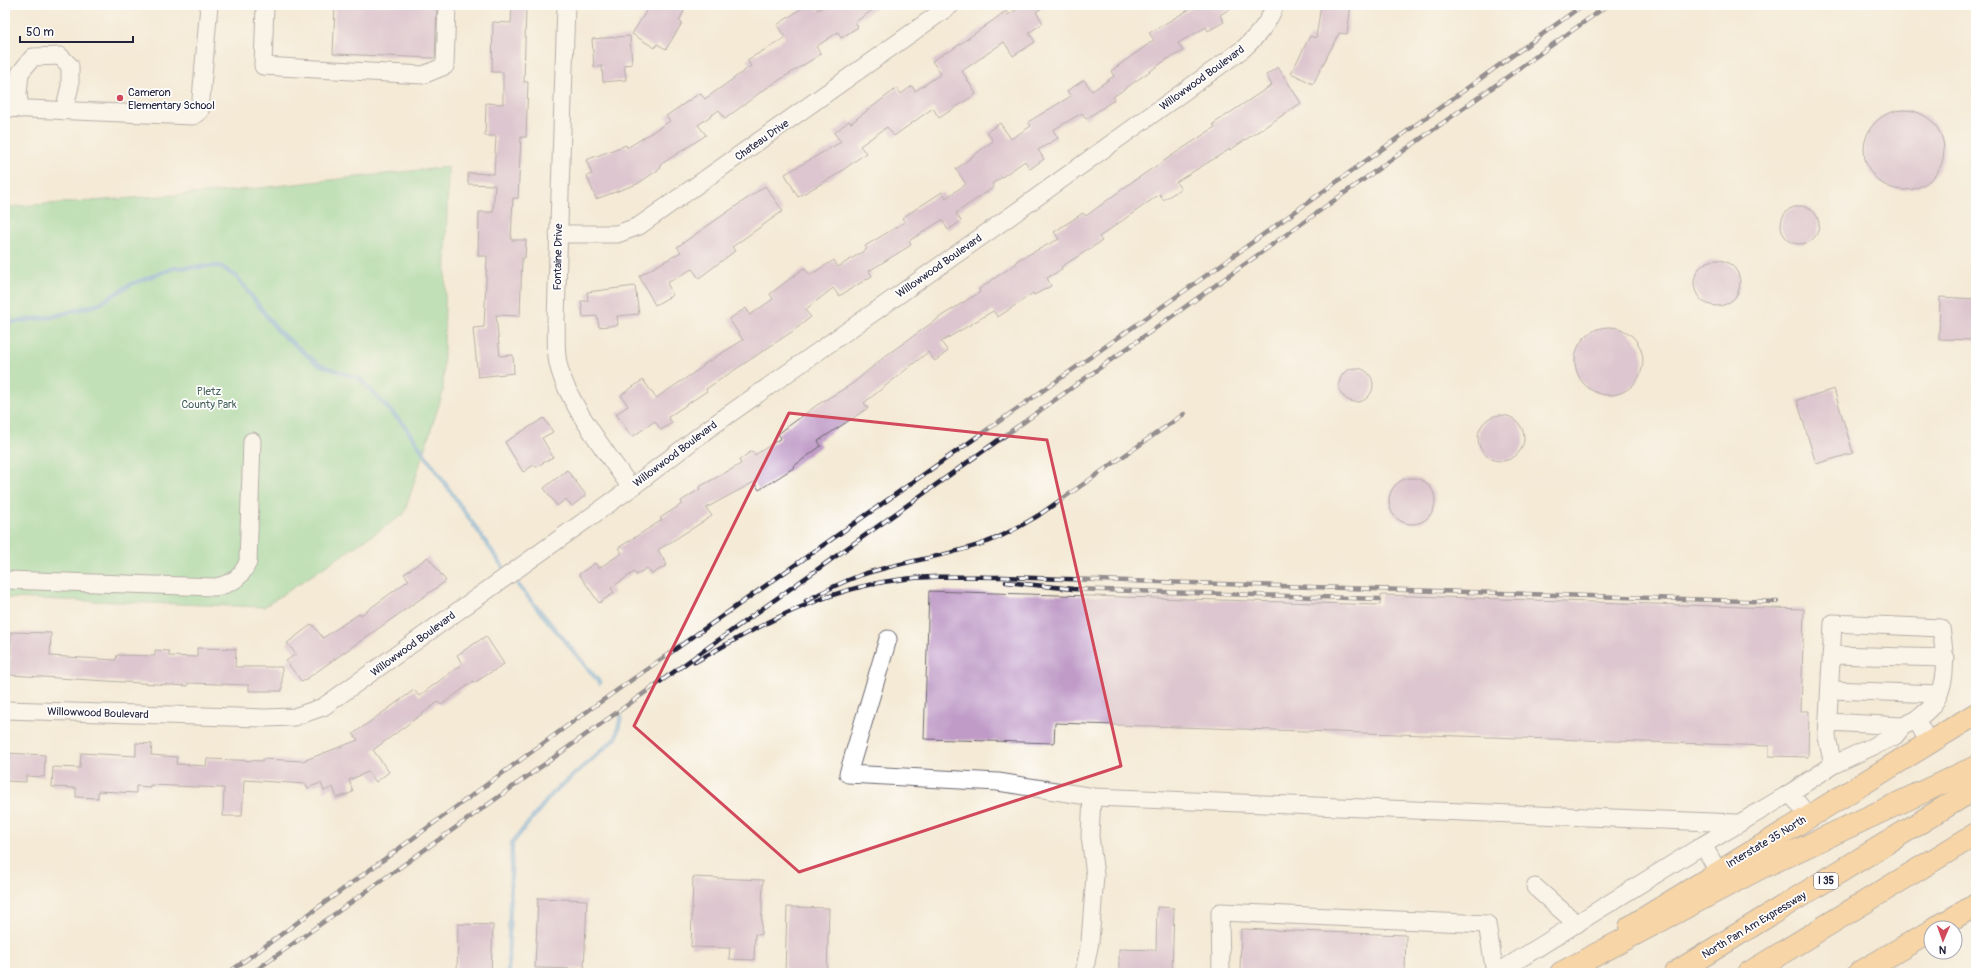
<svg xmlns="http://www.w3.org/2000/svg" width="1981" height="978" viewBox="0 0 1981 978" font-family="Pangolin,sans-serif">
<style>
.green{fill:#86d695;stroke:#547c68}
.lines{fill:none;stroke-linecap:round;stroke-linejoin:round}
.stream{stroke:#61a0d3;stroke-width:4.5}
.building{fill:#c09bc7}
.minor-casing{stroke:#6c6871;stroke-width:19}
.major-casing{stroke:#6c6871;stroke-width:24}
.highway-casing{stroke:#6c6871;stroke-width:24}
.minor{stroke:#fff;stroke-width:17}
.major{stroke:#fbbd6e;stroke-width:22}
.highway{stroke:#fbbd6e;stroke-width:22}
.rail-casing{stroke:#22223b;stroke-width:4.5}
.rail{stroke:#fff;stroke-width:3;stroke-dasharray:9;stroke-linecap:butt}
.marked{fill:none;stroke:#d1495b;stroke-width:3;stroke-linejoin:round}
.poi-dot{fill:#d1495b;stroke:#fff;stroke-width:1.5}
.labels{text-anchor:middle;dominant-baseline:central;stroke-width:3.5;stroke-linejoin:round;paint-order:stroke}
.shield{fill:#fff;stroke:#646476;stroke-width:1}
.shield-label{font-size:10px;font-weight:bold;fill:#22223b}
.street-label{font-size:11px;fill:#22223b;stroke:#fff}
.poi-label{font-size:11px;fill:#22223b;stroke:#fff;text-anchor:start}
.park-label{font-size:11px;fill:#45615a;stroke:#fff}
</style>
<rect width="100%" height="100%" fill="#fff"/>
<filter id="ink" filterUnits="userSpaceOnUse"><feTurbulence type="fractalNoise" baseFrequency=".025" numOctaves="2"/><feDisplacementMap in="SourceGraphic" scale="8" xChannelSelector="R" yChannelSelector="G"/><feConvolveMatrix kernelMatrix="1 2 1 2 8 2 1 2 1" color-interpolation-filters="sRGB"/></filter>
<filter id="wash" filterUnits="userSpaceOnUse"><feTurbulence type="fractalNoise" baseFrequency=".012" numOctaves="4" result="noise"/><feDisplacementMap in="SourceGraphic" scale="16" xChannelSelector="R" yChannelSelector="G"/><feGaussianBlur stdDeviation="0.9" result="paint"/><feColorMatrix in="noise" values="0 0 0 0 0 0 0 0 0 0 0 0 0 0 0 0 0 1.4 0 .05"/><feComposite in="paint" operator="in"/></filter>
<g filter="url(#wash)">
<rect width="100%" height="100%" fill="#f4ead5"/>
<polygon class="green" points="448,167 443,392 404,514 264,607 5,598 5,207 232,191"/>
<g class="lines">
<g class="stream">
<polyline points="5,323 51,317 99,304 131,284 174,268 220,266 237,277 278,331 318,364 360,379 405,426 503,567"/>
<polyline points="518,585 600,683"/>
<polyline points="508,973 512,843 553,793 616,738 621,716"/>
</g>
</g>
<g id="blocks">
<g class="building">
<polygon points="335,5 437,5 435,58 333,54"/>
<polygon points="512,5 526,5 524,82 528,82 526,137 521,137 518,198 513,198 511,240 526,240 525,258 522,258 520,316 496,315 500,356 513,355 514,373 478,377 473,328 484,327 487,256 478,256 479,212 493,212 495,185 468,184 468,173 494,174 496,136 485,136 486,103 503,104 503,72 492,72 493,22 511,23"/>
<polygon points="650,5 674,5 684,11 679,21 682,23 666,49 657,44 655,48 632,34"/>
<polygon points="807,5 814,5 818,10 826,5 880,5 855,22 858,27 841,38 838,32 816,47 821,54 762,91 725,119 719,110 698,125 706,135 660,165 661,168 637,184 596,199 587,176 592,174 586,160 626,145 627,148 670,121 666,116 700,93 705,99 751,66 747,60 785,38 777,25"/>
<polygon points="1024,5 1046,5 1036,12 1043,23 1029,33 1035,42 1013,56 1004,42 962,71 976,94 939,118 933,108 894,136 887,127 860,146 866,153 836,175 798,197 785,174 841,142 834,133 849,121 851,123 897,88 901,94 912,86 915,91 941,74 932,61 948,51 949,52 1006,11 1008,15"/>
<polygon points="1197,5 1236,5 1220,15 1224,22 1208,31 1206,27 1178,43 1183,51 1166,60 1113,97 1114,100 1086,119 1082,113 1053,130 1058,138 1038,150 1044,159 1030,169 1025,161 992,184 994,187 956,213 961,221 948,230 942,220 909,241 911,245 869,271 872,276 839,296 833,288 805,310 811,317 793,331 706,389 707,391 668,417 672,423 661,430 655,421 632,437 616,414 628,406 621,395 643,380 656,398 704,366 703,365 743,340 729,319 746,308 750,315 773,299 770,294 804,268 810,275 834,260 838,267 867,249 865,246 905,222 902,218 942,192 946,198 966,184 956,169 993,141 987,132 1000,123 1011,139 1031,126 1028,122 1071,96 1067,91 1084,80 1092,91 1114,76 1111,71 1154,40 1149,33"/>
<polygon points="1321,5 1351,5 1347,34 1339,33 1313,84 1291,73 1310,36 1316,38"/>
<polygon points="630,36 632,64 624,65 626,80 603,82 602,66 594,67 592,39"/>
<polygon points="1278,67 1301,103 1230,150 1230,149 1176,182 1181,189 1163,200 1160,194 1099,237 1102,241 1061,267 1062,269 1047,278 1051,286 1034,295 1033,293 998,317 993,311 941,342 948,351 935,361 928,352 864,403 868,408 818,441 821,446 794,466 795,467 759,490 754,482 706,508 712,516 658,550 667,565 652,574 647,568 636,575 634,572 611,588 614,593 599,603 579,574 595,563 599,568 622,553 618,548 662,520 660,518 682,504 681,501 700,489 699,487 741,464 739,460 752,451 755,455 781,438 778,434 817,405 852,384 888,354 943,315 980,292 979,289 1017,263 1016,261 1059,239 1054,232 1083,213 1086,216 1132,182 1215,127 1213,124 1272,85 1266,75"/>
<circle cx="1904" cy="150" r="40"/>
<polygon points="765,186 783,211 732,247 735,251 699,278 692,269 667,283 673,295 655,305 639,276 681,252 677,247"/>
<circle cx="1800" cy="225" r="19"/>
<circle cx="1717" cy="283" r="23"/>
<polygon points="635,286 639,314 617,316 618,325 599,327 597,316 583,317 581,301 588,301 587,292"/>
<polygon points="1940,297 1976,299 1976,340 1939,339"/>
<circle cx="1609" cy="361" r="34"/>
<circle cx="1356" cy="385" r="17"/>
<polygon points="1834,389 1853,453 1816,464 1797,400"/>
<circle cx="1501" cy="438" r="23"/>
<polygon points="544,418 553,432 542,438 553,457 536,467 534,465 523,472 505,442"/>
<polygon points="567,470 586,495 572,506 566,499 557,506 544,488"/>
<circle cx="1412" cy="501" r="23"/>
<polygon points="428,557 446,581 302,682 286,661 296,654 287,643 312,624 323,638 360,613 361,615 409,580 404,574"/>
<polygon points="929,591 1380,605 1381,595 1804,609 1801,711 1809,711 1808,757 1769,756 1769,746 1055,723 1054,743 924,739"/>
<polygon points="11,632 51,633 50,656 116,660 117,655 155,656 155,650 169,651 169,656 197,657 197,648 236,649 235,667 282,667 282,691 249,691 249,685 188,683 188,686 10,675"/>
<polygon points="486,636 504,664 474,683 474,681 441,705 438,702 373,750 389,772 376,782 368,772 349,780 353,792 337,798 333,787 324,791 321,783 307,788 306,784 244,780 242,816 223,816 224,788 150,785 150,787 136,786 136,793 98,791 98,798 76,797 76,788 52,787 53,767 80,768 81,753 136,756 136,743 152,744 151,755 177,757 176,764 206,766 207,759 263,761 263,759 303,761 358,740 353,734 414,690 419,696 462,664 457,655"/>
<polygon points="5,753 45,755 44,777 26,776 26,782 5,781"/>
<polygon points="693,877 763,880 761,935 755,934 754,960 729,959 730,948 691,947"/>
<polygon points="538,898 587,900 584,969 535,968"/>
<polygon points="787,907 829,908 827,973 785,973"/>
<polygon points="1157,907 1174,908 1172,973 1119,973 1119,949 1156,950"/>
<polygon points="458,924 493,925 491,973 457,973"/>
<polygon points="1241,929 1406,935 1405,973 1240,973"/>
</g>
</g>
</g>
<g filter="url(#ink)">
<use href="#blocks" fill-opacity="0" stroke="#6c6871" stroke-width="1"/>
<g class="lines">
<defs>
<g id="minor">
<polyline points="265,5 263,66 423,75 445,66 447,5"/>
<path d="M566,5l-10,314c1,14 -1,30 2,44 8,39 50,91 73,125"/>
<polyline points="5,108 193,116 200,111 209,5"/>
<polyline points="20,109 18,94 20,73 33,57 60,56 70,66 70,86 64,111"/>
<polyline points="558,234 617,234 639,226 951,5"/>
<path d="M5,580l210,7c17,-3 26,-9 33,-25l4,-121"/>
<polyline points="888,639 848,774 998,782 1094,797 1737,823"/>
<polyline points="1831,655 1946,658"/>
<polyline points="1830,690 1939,694"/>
<path d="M5,710l260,8 29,-1 29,-10 308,-219 77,-59 304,-214 231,-166c15,-14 25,-25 32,-44"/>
<polyline points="1828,722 1903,726"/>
<path d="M1833,765l-6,-28 6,-114 108,5c4,25 8,58 -10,79 -4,5 -10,9 -15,13l13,22"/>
<polyline points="1790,793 1833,765 1895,736 1903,726 1916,720"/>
<polyline points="1718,871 1703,845 1790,793 1808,816"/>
<polyline points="1535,887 1577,924"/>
<polyline points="1084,973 1090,942 1095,875 1090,836 1092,797"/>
<polyline points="1221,973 1220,912 1487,924 1495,973"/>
<polyline points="1497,973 1703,845"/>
</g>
<g id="major">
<polyline points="1630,927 1976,714"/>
<polyline points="1936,928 1976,905"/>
<polyline points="1859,973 1931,931"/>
</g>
<g id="highway">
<polyline points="1561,973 1758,869 1976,767"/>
<polyline points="1675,973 1976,788"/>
<polyline points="1749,973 1976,834"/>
</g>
</defs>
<use href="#minor" class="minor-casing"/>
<use href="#major" class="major-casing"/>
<use href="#highway" class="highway-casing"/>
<use href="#minor" class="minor"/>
<use href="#major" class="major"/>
<use href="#highway" class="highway"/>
<defs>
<g id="rail">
<polyline points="1006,582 1073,589 1379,599"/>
<path d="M806,601c18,-10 36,-19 55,-26 41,-14 85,-18 126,-33 18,-6 35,-17 52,-27l145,-101"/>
<path d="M695,662c63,-36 129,-73 202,-82 35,-5 71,-3 106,-3l774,25"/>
<polyline points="228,973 589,710 1190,287 1583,5"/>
<polyline points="252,973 1608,5"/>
</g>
</defs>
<use href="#rail" class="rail-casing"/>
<use href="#rail" class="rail"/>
</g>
</g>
<path d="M0 0H1981V978H0ZM789,413l258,27 74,326 -322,106 -165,-146z" fill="#f4ead5" fill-opacity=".55" fill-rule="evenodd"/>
<path class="marked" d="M789,413l258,27 74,326 -322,106 -165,-146z"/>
<circle class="poi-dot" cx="120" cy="98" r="4"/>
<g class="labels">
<rect class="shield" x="1814" y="873" width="24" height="16" rx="3"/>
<g class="shield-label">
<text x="1826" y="881">I 35</text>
</g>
<g class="street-label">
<text transform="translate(1202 78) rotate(-36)">Willowwood Boulevard</text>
<text transform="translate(762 140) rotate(-35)">Chateau Drive</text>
<text transform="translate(558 257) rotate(-89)">Fontaine Drive</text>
<text transform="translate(939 266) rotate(-35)">Willowwood Boulevard</text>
<text transform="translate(675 454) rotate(-37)">Willowwood Boulevard</text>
<text transform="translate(413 644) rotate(-36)">Willowwood Boulevard</text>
<text transform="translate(98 713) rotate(2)">Willowwood Boulevard</text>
<text transform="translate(1766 842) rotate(-31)">Interstate 35 North</text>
<text transform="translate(1754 925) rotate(-31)">North Pan Am Expressway</text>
</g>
<g class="poi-label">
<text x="128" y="92">Cameron<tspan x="128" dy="13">Elementary School</tspan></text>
</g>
<g class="park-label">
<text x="209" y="391">Pletz<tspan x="209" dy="13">County Park</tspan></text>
</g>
</g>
<rect width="1981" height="978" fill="none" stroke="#fff" stroke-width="20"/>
<g transform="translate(1943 940) rotate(182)"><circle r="19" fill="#ffffff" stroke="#a7a7b1"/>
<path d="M0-3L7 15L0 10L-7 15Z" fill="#d1495b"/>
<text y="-6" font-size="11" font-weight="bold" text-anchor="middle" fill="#22223b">N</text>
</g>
<path d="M20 36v6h113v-6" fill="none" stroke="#22223b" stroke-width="2"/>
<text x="26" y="36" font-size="12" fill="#22223b" stroke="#ffffff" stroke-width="3" paint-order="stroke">50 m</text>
</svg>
